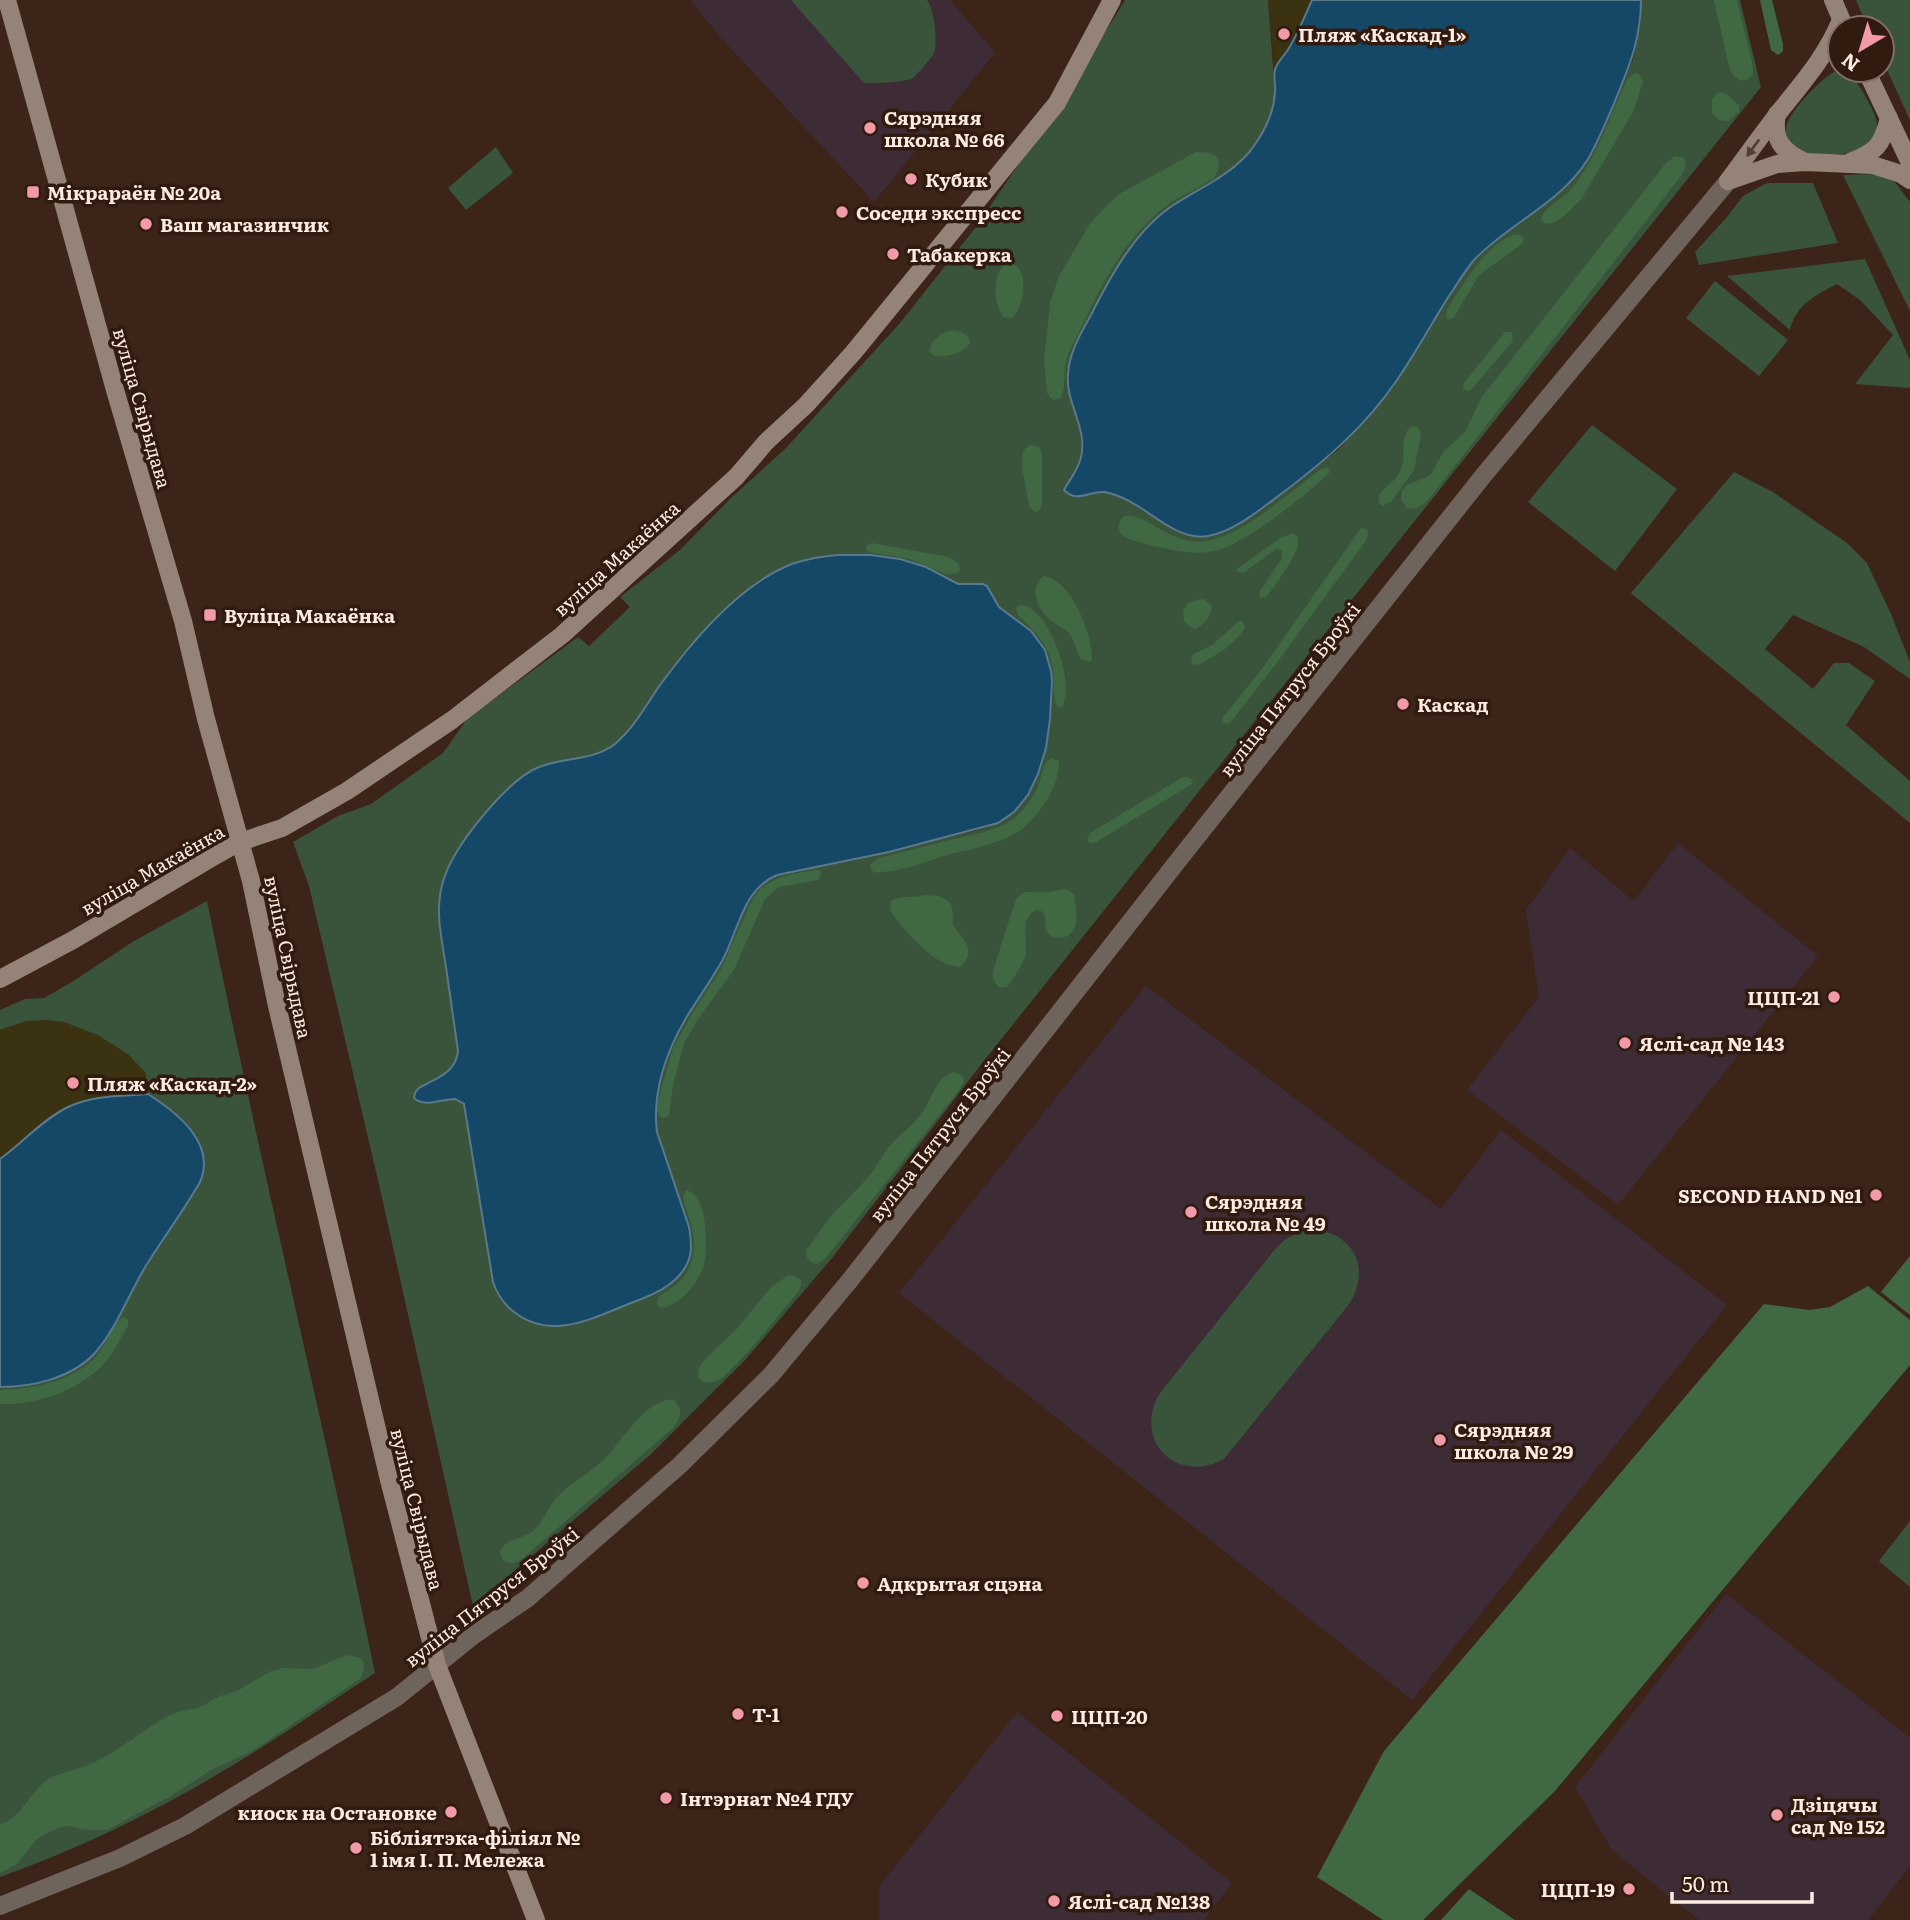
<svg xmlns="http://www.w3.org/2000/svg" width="1910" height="1920" viewBox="0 0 1910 1920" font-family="Literata,serif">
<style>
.education{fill:#3d2c36}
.green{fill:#39543b;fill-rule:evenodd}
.forest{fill:#406843}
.sand{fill:#3a3211}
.water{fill:#154866;stroke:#5a798c;stroke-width:2}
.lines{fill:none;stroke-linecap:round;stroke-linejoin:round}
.street{stroke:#6f645c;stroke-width:18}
.secondary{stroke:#958377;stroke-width:18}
.oneway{fill:#543f33}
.poi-dot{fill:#f39aa8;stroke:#311b0f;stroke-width:2.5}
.labels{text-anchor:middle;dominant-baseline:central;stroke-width:7;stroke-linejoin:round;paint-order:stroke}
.poi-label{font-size:19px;font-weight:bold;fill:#fbebe3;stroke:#311b0f;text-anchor:start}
.street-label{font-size:19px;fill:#fbebe3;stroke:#311b0f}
</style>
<rect width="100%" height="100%" fill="#3c2418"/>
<g class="education">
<polygon points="690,0 950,0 995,53 874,202 721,38"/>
<polygon points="1678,843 1818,956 1618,1205 1467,1090 1539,997 1526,910 1570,848 1634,901"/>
<polygon points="1146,986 1441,1209 1501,1130 1727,1305 1412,1700 899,1293"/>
<polygon points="1726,1594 1910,1738 1910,1866 1868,1920 1699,1920 1612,1850 1575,1787"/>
<polygon points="1017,1712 1232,1883 1204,1920 879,1920 879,1887"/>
</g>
<g class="green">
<path d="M791,0h136c7,9 11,42 7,53 -2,4 -18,23 -21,25 -10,5 -38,5 -49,5z"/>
<path d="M1125,0h143l7,92c-4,43 -34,73 -70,95 -16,10 -35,18 -49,32 -34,33 -57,78 -78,121 -6,13 -12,27 -11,41 1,9 4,18 7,26 10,35 12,50 -9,80l1,6 10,4 28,-5 18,5 34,22 34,16 40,-7 19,-11 53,-39 37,-29 37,-41 33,-47 46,-75 18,-24 24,-22 61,-47 22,-21 19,-34 34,-79 8,-37v-22h99l21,87 -778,975 -151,196 -86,101 -96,96 -177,151 -95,-426 -69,-294 -16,-44 45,-26 33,-12 72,-51 24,-34 111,-82 11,9 41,-39 -10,-10 60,-47 51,-52 55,-50 114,-125 76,-96 100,-147zM838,555h32l30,4 13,3 45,22h25c10,6 10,18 18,26 8,7 18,11 26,18 23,18 26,45 24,72 -2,38 -7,81 -35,109 -19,20 -48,23 -73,29 -31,8 -62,17 -93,23 -24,5 -49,8 -73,14 -25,10 -31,30 -40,53 -4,12 -10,23 -16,34 -10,19 -23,36 -34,55 -12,20 -20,41 -26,64 -3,12 -6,24 -6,36 2,41 29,82 36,123l-25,48 -92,37 -41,-2 -9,-4 -8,-6 -21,-22 -2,-9 -28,-175c-9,-14 -26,-5 -41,-4 5,-8 10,-17 16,-24 9,-12 16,-11 18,-28l-20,-141 4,-27 11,-26 55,-68c6,-6 13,-14 21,-17 27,-13 62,-9 87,-29 21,-18 35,-46 51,-69 23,-31 49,-57 79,-81h5l72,-37z"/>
<polygon points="1856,0 1910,0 1910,120 1882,59 1882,28 1868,28"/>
<path d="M1834,72c20,1 25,13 34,29 4,8 9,16 9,25 -1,28 -42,30 -62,29 -15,-1 -34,-14 -28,-31 5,-15 34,-45 47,-52z"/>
<polygon points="496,147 513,173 466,210 448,188"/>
<polygon points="1877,174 1895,182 1910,202 1910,311 1843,175"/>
<polygon points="1767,183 1813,183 1838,243 1699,265 1695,252 1727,217 1743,196"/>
<path d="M1865,259l45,101v28l-55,-4 38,-49 -33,-35 -23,-16c-21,11 -41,20 -47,46l-63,-54z"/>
<polygon points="1715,281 1788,340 1759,376 1686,318"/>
<polygon points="1592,425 1677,489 1615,571 1528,502"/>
<polygon points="1734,472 1773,492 1847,543 1867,563 1891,614 1910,662 1910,679 1864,647 1793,615 1765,649 1813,689 1834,663 1849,663 1875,681 1846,725 1910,781 1910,823 1631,593"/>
<path d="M207,901c52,258 115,514 168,772 -59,39 -119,80 -181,115 -62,35 -127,65 -194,89v-490c101,-5 102,-49 147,-123 17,-28 37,-54 53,-82l-8,-51 -19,-20 -25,-17 -3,-22 -118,-51 -27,9v-20l25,-11 19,-1 28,-16 62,-41z"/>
<path d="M1308,1230c43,-1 64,36 42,73l-126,156c-48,26 -92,-19 -64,-66l117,-146c10,-10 18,-14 31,-17z"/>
<polygon points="1910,1521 1910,1587 1879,1561"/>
</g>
<g class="forest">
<path d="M1714,0h23l16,66v8l-6,6c-10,2 -14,-4 -18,-13z"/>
<polygon points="1760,0 1772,0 1783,44 1783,51 1778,55 1771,50"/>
<path d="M1635,73l5,1 3,8 -10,30 -51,86 -17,17 -12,8 -8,1 -4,-5c4,-13 21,-19 30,-30 27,-32 39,-74 57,-111z"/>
<polygon points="1718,92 1727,94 1739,106 1739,112 1728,121 1719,120 1712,113 1712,99"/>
<path d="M1196,152c22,0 30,7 17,27 -14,9 -29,15 -43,24 -43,31 -69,81 -90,128 -5,10 -11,19 -14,29 -3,13 0,26 -5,38l-8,2 -6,-7 -3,-33 6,-57 9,-27 30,-51 20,-22 12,-10z"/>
<path d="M1675,156l9,2 2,4 -2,10 -251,322c-7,8 -14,17 -26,14l-6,-8 1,-10 5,-5 20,-8 4,-3 12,-22 22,-20 16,-34 185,-235z"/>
<path d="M1518,234l6,4 -2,6 -43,31 -25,42 -4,3 -4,-2 1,-9c15,-23 42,-70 71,-75z"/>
<path d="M1007,262c24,2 18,45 5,56l-9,-1c-10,-14 -11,-44 4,-55z"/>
<path d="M955,330c35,11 0,29 -21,26l-5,-6c3,-12 14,-19 26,-20z"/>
<polygon points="1505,332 1511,332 1513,335 1512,342 1471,390 1466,391 1463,388 1464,383"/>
<path d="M1411,426l7,1 3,8 -7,35 -22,31 -9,5 -4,-3v-8c7,-9 18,-15 22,-26 6,-15 -3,-30 10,-43z"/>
<polygon points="1030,445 1039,447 1042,454 1042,505 1039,511 1036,512 1031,509 1029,505 1022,467 1023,451"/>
<path d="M1327,467l3,5 -2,2c-20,20 -83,69 -109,76 -24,7 -50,-1 -74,-6 -10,-3 -29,-6 -26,-20 1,-4 3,-7 7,-8 11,-4 36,16 48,20 9,4 22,7 31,5 36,-4 84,-48 113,-70z"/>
<polygon points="1361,528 1366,529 1368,532 1367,539 1279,660 1230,723 1223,724 1222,721 1223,717 1261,670"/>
<path d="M1293,533c1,1 3,2 4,3 8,12 -23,50 -30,60l-6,2 -2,-3 1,-4 22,-33v-8l-6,-1 -33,24 -5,-1 -1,-3 43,-31z"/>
<polygon points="871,543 949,557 958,563 960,569 958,573 948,575 910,559 867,552 866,546"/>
<path d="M1043,576c28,2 50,59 49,84l-3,2 -8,-3c-5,-8 -6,-18 -12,-26 -4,-4 -9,-6 -14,-10 -16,-10 -28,-32 -12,-47z"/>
<path d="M1201,599l4,1 6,4c2,11 -7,22 -17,25l-10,-7 -1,-11 5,-8z"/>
<path d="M1020,605c28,-1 57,81 42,102h-4l-3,-5c-2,-10 -1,-22 -2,-33 -4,-25 -19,-38 -36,-55l-1,-7z"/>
<polygon points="1239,621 1242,621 1245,627 1241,634 1224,650 1200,664 1195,665 1191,662 1193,654 1212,645"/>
<path d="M1051,758l8,3c1,25 -19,54 -38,69 -21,15 -52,19 -77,26 -20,6 -41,15 -62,16 -7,1 -5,1 -11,-2l-1,-5 6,-6c25,-7 49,-13 74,-19 23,-6 53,-9 70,-27 7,-7 14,-17 18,-27 4,-9 4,-23 13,-28z"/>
<path d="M1183,777c5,0 7,0 10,4l-1,3 -96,58 -6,1 -3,-3 3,-7z"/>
<path d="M814,870h5l2,4 -3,6 -39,7 -14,12 -31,71 -34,46 -16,27 -11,42 -4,30 -4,3 -5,-1 -3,-6 1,-11 15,-52 20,-36 27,-41 32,-71c14,-23 37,-25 62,-30z"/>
<path d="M1064,889l6,2 4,4c4,18 7,48 -22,42l-6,-6 -1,-14 -3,-6 -6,-1c-19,11 -6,30 -11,47 -3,8 -12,22 -17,29 -11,6 -16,-5 -15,-15l23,-73 9,-6h25z"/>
<path d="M925,895l14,1 11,6 3,11v12c9,14 26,26 7,42 -25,0 -57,-37 -70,-57l1,-9c11,-7 22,-2 34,-6z"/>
<path d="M954,1072l9,4 1,4 -4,9 -135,170 -8,5c-8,-1 -12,-7 -11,-14 10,-11 16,-24 26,-35 13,-15 29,-28 41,-44 5,-7 9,-15 14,-22 11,-13 25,-23 35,-36 11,-14 12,-35 32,-41z"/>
<path d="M686,1190c22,3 23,61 17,78 -6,17 -24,38 -42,40l-4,-4 1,-7c6,-4 13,-8 19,-13 22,-20 19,-47 10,-73 -3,-8 -6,-14 -1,-21z"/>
<polygon points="1910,1256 1910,1315 1881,1292"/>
<path d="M789,1275l6,1 6,4v6l-3,6 -48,58 -28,28c-8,5 -15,7 -23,1l-1,-10 8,-11 29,-27 37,-45z"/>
<polygon points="1868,1286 1910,1320 1910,1365 1555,1791 1423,1920 1383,1920 1317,1877 1384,1751 1764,1304 1809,1310 1830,1307"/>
<path d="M123,1317l5,2v7c-8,13 -15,30 -27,41 -24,24 -67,39 -101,37v-14c34,-1 76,-9 99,-37 8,-11 13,-28 24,-36z"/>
<path d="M672,1399c13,10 9,19 0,30l-149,129c-7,6 -13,7 -21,2l-2,-8c6,-14 18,-12 30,-19 13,-8 18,-27 29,-38 12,-12 29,-21 42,-33 22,-19 39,-59 71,-63z"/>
<path d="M346,1655l15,3c5,8 3,12 -1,21l-108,72 -41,19 -40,26 -64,34h-21l-17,-4 -8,1 -14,6 -11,7 -19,24 -17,9v-48c22,-8 29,-32 47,-45 14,-9 32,-10 46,-17 27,-13 50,-33 75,-47l12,-5 18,-3 22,-12 17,-5 34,-20 12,-3 30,1z"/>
<polygon points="1469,1889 1515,1920 1441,1920"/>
</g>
<g class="sand">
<polygon points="1268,0 1312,0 1290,47 1274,70"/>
<path d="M46,1020l18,2 34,13 31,20 16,17 3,22c-28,2 -57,1 -82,14 -24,13 -44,35 -66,51v-129l27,-9z"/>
</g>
<g class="water">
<path d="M1312,0h329c0,41 -13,69 -28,106 -8,18 -15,36 -25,53 -27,44 -79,64 -114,101 -10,12 -18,26 -27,39 -17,27 -32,55 -50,81 -32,47 -71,80 -116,114 -20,15 -48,38 -73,42 -33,6 -62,-31 -90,-40 -5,-2 -10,-4 -15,-4 -15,0 -27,11 -39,-2 6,-11 14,-20 17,-33 7,-29 -16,-55 -13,-83 1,-21 13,-41 23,-59 19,-38 43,-82 78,-107 28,-19 60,-31 82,-58 13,-17 23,-37 24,-58 1,-7 -2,-15 0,-22 1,-7 10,-15 14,-22 9,-15 16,-32 23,-48z"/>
<path d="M838,555h32l30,4 26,8 32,17h25l4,2 12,21 32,24 14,19 6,21 1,10 -2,38 -4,29 -8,26 -10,21 -14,17 -16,11 -109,29 -112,23c-34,14 -38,54 -54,84 -11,21 -25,39 -37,59 -20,34 -34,75 -29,114l32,95c2,13 4,25 -2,37 -12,24 -38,32 -61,41 -37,15 -76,35 -112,7 -10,-8 -17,-17 -21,-30l-29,-178 -9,-5c-13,0 -30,9 -41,-1l1,-5 4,-5c17,-10 37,-15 39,-37 -4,-28 -8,-56 -12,-84 -5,-32 -13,-63 0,-94 12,-31 62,-94 93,-106 25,-10 54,-6 76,-23 19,-16 31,-39 45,-59 32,-44 80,-101 132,-121 15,-5 31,-8 46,-9z"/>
<path d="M148,1094c28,18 69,49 52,88 -16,28 -36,55 -53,82 -18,29 -30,64 -52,89 -23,25 -62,34 -95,34v-228c22,-16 41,-38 66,-51 25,-13 55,-12 82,-14z"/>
</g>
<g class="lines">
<polyline class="street" points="0,1906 120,1858 185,1826 397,1697 474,1635 528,1598 680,1465 771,1375 851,1279 1177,862 1483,476 1728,181"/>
<g class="secondary">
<polyline points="7,0 115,390 183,621 206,719 251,881 277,1006 389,1480 437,1665 536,1920"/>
<polyline points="1833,0 1845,28"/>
<polyline points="1866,70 1910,163"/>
<path d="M1777,114c-5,26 6,38 28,48"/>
<path d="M1850,162c26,-10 32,-16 39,-44"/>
<path d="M1728,181c17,-23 34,-47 52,-70 24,-30 46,-55 61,-91"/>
<polyline points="1728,181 1777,164 1805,162 1873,165 1901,174 1910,180"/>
<polyline points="0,979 73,940 213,857 240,842 282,828 347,791 452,720 562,635 736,477 766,442 806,405 853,353 1057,103 1112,0"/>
</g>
</g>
<defs><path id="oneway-solid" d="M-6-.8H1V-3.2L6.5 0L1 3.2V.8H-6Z" transform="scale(1.75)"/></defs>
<use class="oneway" href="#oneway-solid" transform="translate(1753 148) rotate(126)"/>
<g class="poi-dot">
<circle cx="1284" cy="34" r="7"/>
<circle cx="870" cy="128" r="7"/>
<circle cx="911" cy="179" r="7"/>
<rect x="26" y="185" width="14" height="14" rx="3.5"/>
<circle cx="842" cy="212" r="7"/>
<circle cx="146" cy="224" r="7"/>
<circle cx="893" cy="254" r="7"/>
<rect x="203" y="608" width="14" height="14" rx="3.5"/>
<circle cx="1403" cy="704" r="7"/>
<circle cx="1834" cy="997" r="7"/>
<circle cx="1625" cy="1043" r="7"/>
<circle cx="73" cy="1083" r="7"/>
<circle cx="1876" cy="1195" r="7"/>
<circle cx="1191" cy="1212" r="7"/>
<circle cx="1440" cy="1440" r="7"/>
<circle cx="863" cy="1583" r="7"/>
<circle cx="738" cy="1714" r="7"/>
<circle cx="1057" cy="1716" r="7"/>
<circle cx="666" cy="1798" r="7"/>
<circle cx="451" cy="1812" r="7"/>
<circle cx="1777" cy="1815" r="7"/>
<circle cx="356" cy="1848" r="7"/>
<circle cx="1629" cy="1889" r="7"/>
<circle cx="1054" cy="1901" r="7"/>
</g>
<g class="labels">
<g class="poi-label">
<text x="1298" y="34">Пляж «Каскад-1»</text>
<text x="884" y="117">Сярэдняя<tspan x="884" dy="22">школа № 66</tspan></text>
<text x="925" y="179">Кубик</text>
<text x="47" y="192">Мікрараён № 20а</text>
<text x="856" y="212">Соседи экспресс</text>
<text x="160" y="224">Ваш магазинчик</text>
<text x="907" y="254">Табакерка</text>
<text x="224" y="615">Вуліца Макаёнка</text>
<text x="1417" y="704">Каскад</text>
<text x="1820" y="997" text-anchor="end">ЦЦП-21</text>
<text x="1639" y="1043">Яслі-сад № 143</text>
<text x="87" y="1083">Пляж «Каскад-2»</text>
<text x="1862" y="1195" text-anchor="end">SECOND HAND №1</text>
<text x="1205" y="1201">Сярэдняя<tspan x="1205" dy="22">школа № 49</tspan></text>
<text x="1454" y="1429">Сярэдняя<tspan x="1454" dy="22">школа № 29</tspan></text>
<text x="877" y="1583">Адкрытая сцэна</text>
<text x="752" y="1714">Т-1</text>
<text x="1071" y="1716">ЦЦП-20</text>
<text x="680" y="1798">Інтэрнат №4 ГДУ</text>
<text x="1791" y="1804">Дзіцячы<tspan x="1791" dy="22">сад № 152</tspan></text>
<text x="437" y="1812" text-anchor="end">киоск на Остановке</text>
<text x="370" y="1837">Бібліятэка-філіял №<tspan x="370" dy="22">1 імя І. П. Мележа</tspan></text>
<text x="1615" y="1889" text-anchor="end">ЦЦП-19</text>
<text x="1068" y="1901">Яслі-сад №138</text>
</g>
<g class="street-label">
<text transform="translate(143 408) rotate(74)">вуліца Свірыдава</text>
<text transform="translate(616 558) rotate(-42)">вуліца Макаёнка</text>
<text transform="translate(1289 689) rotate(-52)">вуліца Пятруся Броўкі</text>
<text transform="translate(152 869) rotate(-30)">вуліца Макаёнка</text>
<text transform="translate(289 957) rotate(78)">вуліца Свірыдава</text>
<text transform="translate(939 1134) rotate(-52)">вуліца Пятруся Броўкі</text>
<text transform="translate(418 1509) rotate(76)">вуліца Свірыдава</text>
<text transform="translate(491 1596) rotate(-38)">вуліца Пятруся Броўкі</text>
</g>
</g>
<g transform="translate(1861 49) rotate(218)"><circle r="33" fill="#311b0f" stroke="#826e64" stroke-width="2"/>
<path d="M0-5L12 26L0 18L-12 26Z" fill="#f39aa8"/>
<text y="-10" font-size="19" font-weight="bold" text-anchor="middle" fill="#fbebe3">N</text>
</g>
<path d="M1672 1892v10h140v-10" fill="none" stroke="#fbebe3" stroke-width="3.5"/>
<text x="1682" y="1892" font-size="21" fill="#fbebe3" stroke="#311b0f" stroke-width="5" paint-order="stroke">50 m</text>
</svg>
